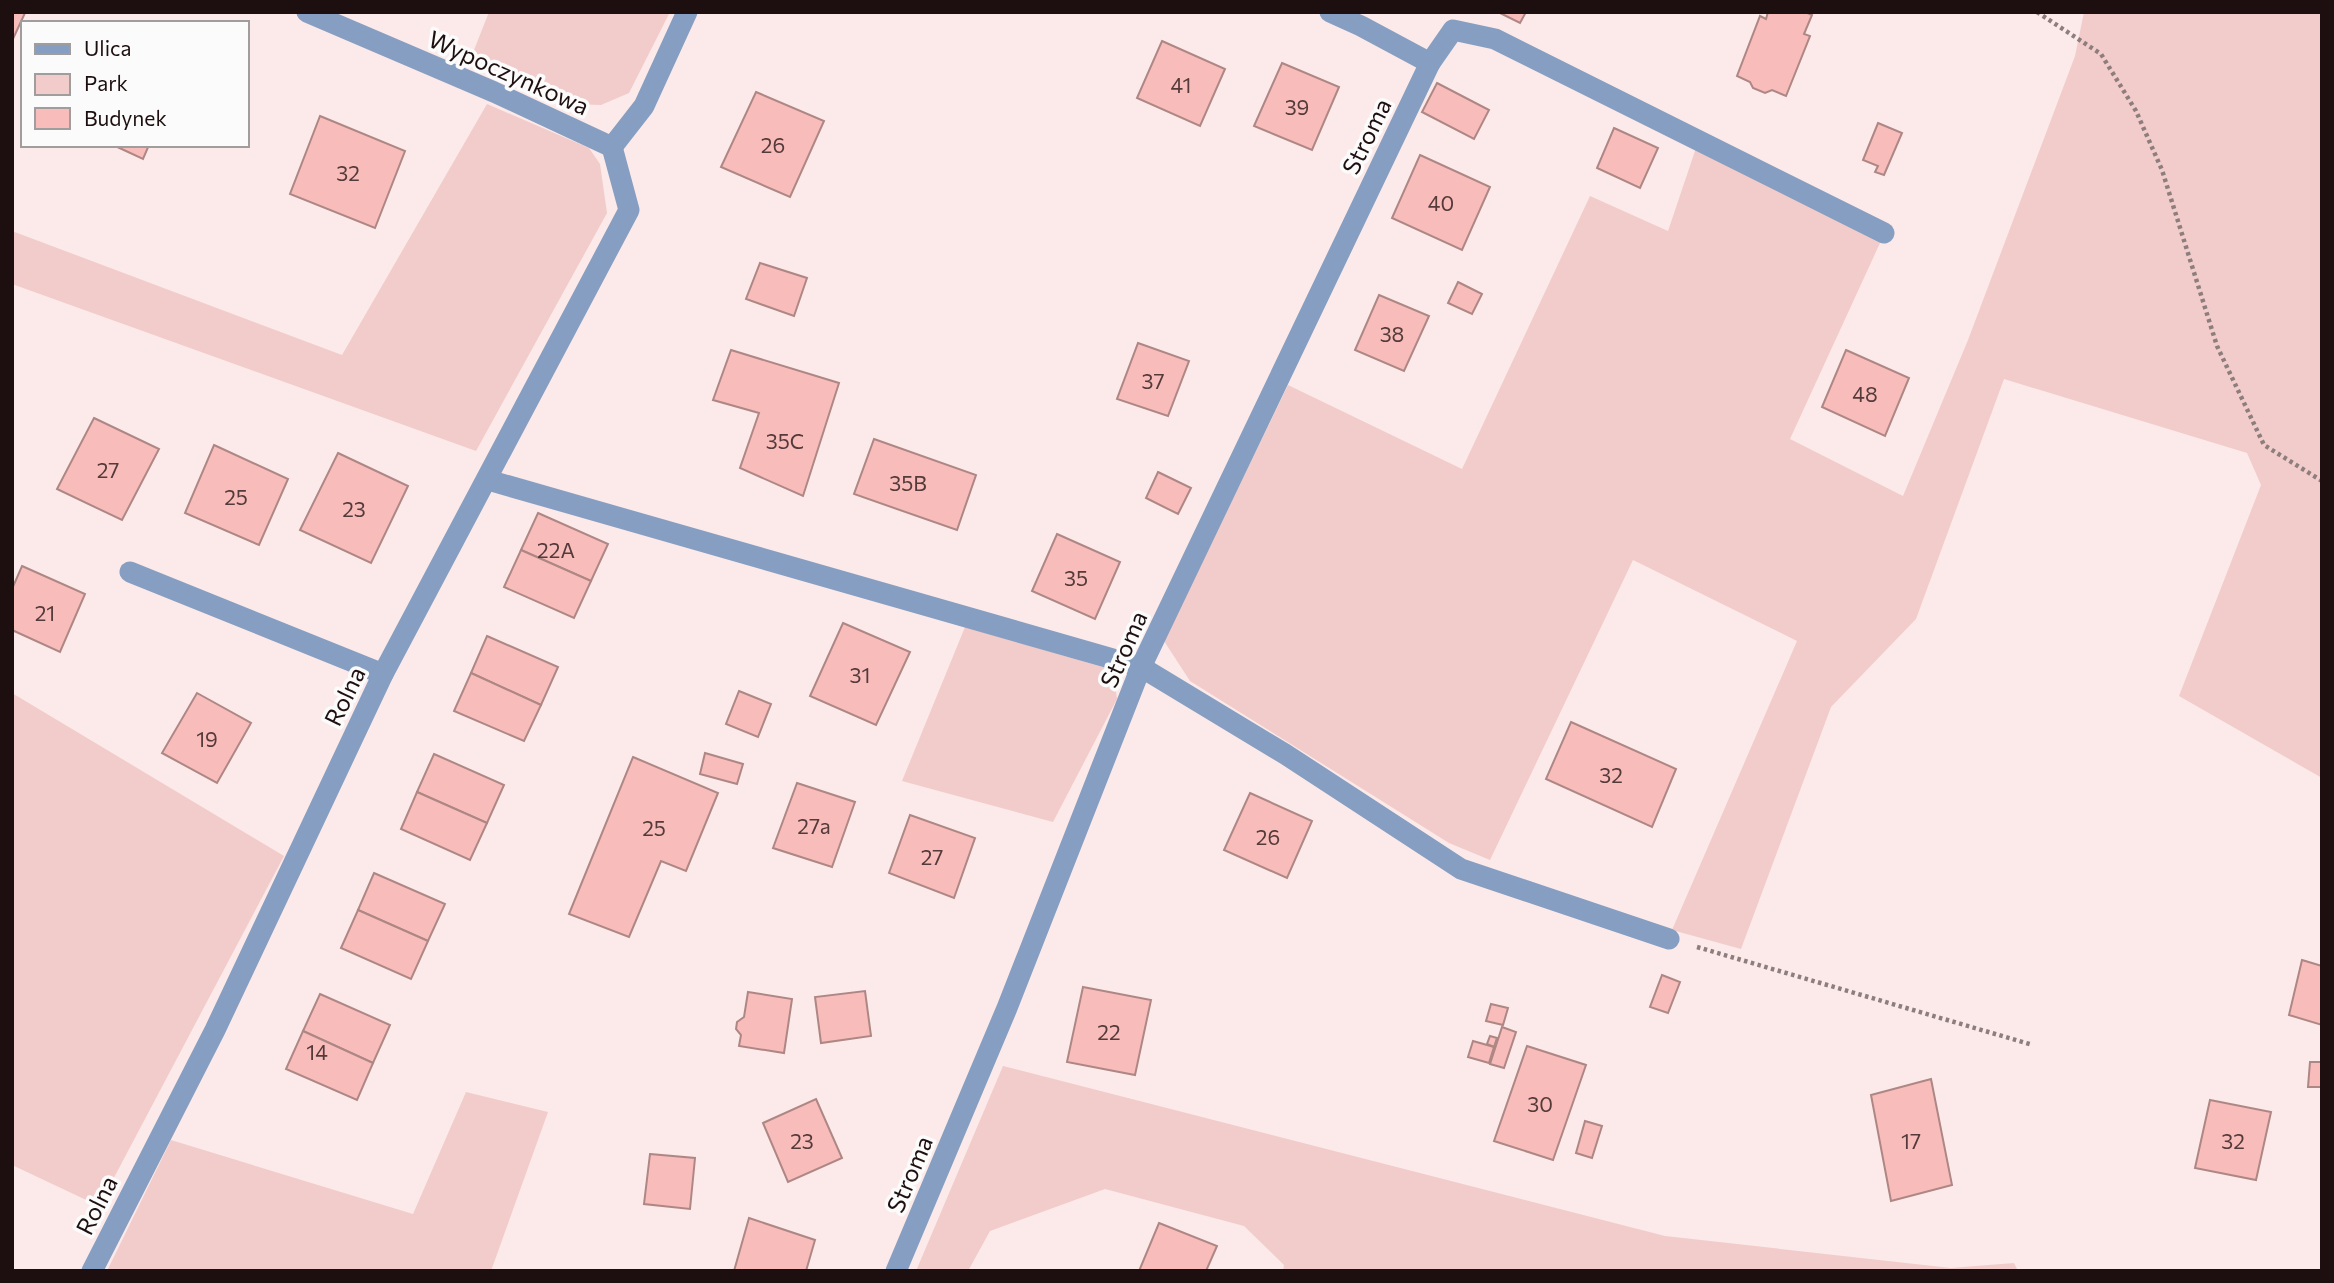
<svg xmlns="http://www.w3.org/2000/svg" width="2334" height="1283" viewBox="0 0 2334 1283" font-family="Commissioner,sans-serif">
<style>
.green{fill:#f2ccca}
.building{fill:#f8bdbb;stroke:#ae8785;stroke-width:2}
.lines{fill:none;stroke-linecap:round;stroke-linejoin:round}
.path{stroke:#8d7e7d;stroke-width:4.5;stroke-dasharray:3.5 3.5;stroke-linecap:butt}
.lane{stroke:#869ec1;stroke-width:21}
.street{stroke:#869ec1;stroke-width:21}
.labels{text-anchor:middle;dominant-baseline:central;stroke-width:7;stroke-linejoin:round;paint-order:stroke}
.number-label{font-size:21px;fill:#543a3a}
.street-label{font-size:24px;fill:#1d0f0f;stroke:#fbfbfb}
</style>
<rect width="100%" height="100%" fill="#fbeae9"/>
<g class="green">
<polygon points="489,12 670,12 629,93 601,105 570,104 472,55"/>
<polygon points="2084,12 2322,12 2322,778 2179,696 2261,485 2247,453 2004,379 1916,619 1831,707 1741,949 1672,930 1797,641 1633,560 1490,860 1449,843 1190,681 1164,641 1288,385 1462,469 1590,196 1668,231 1696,148 1880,243 1790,439 1903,496 1968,340 2075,56"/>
<polygon points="487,104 589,148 600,164 607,213 476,451 12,284 12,231 342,355"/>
<polygon points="965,627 1113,670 1117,699 1053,822 902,781"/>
<polygon points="12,693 284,856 99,1206 12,1165"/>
<polygon points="1003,1066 1665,1236 1951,1268 2014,1263 2018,1271 1283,1271 1284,1265 1244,1226 1105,1189 990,1231 968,1271 916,1271"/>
<polygon points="466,1092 548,1112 491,1271 107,1271 171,1140 413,1214"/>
</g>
<g class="building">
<polygon points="12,12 25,13 12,41"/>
<polygon points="1498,12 1526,12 1520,23"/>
<polygon points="1768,12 1805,12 1812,15 1804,34 1810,36 1786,96 1772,90 1765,93 1753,88 1750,82 1737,76 1760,16 1766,19"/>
<polygon points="1162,41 1225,69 1200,126 1137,98"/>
<polygon points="1282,63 1339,87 1312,150 1254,126"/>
<polygon points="1437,83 1489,110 1474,139 1422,112"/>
<polygon points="756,92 824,121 790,197 721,167"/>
<polygon points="320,116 405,151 375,228 290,194"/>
<polygon points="1878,123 1902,133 1884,175 1875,172 1878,166 1863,160"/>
<polygon points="1614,128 1658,148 1640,188 1597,168"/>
<polygon points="113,145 149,145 143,159"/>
<polygon points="1420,155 1490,187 1462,250 1392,218"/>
<polygon points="760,263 807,278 794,316 746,299"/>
<polygon points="1458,282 1482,294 1472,314 1448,303"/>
<polygon points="1379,295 1429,316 1404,371 1355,350"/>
<polygon points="1138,343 1189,361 1168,416 1117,399"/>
<polygon points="731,350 839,383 803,496 740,468 759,413 713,400"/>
<polygon points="1846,350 1909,378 1885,436 1822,407"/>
<polygon points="94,418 159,449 122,520 57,489"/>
<polygon points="874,439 976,475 957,530 854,494"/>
<polygon points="214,445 288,479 259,545 185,513"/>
<polygon points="338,453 408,486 371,563 300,530"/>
<polygon points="1158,472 1191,488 1178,514 1146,498"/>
<polygon points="538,513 608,544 591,581 521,550"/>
<polygon points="1057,534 1120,562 1095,619 1032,591"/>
<polygon points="521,550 591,581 574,618 504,587"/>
<polygon points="22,566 85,594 60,652 12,630 12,589"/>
<polygon points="843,623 910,652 876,725 810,696"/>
<polygon points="487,636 558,667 541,705 471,673"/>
<polygon points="471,673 541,705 524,741 454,711"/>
<polygon points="739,691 771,704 758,737 726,724"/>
<polygon points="197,693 251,723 217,783 162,753"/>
<polygon points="1571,722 1676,769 1652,827 1546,779"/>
<polygon points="705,753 743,764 737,784 700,774"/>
<polygon points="434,754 504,785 487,823 417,792"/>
<polygon points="633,757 718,793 686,871 661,861 629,937 569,914"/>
<polygon points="797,783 855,802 832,867 773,848"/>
<polygon points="417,792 487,823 470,860 401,829"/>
<polygon points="1250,793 1312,821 1287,878 1224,850"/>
<polygon points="910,815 975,838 954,898 889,873"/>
<polygon points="374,873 445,904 428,941 358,910"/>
<polygon points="358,910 428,941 411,979 341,948"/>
<polygon points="2302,960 2322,966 2322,1025 2289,1015"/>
<polygon points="1662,975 1680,982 1668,1013 1650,1007"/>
<polygon points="1083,987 1151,1000 1135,1075 1067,1062"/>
<polygon points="865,991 871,1036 821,1043 815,997"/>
<polygon points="748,992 792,999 784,1053 739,1046 741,1035 736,1029 737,1022 744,1017"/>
<polygon points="320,994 390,1025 373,1063 303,1031"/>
<polygon points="1491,1004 1508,1008 1503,1025 1486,1021"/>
<polygon points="1502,1027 1516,1032 1504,1068 1490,1064"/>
<polygon points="303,1031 373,1063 357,1100 286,1069"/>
<polygon points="1490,1036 1497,1038 1494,1047 1487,1044"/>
<polygon points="1473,1041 1494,1047 1489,1063 1468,1057"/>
<polygon points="1527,1046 1586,1065 1553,1160 1494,1141"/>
<polygon points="2310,1062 2322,1062 2322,1087 2308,1087"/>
<polygon points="1931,1079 1952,1185 1891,1201 1871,1095"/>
<polygon points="816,1099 842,1158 788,1182 763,1123"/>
<polygon points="2210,1100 2271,1112 2256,1180 2195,1168"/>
<polygon points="1585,1121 1602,1126 1592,1158 1576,1153"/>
<polygon points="650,1154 695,1158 690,1209 644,1204"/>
<polygon points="749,1218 815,1240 806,1271 734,1271"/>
<polygon points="1159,1223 1217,1246 1206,1271 1139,1271"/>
</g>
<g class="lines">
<g class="path">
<polyline points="2037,12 2101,54 2136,111 2162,170 2217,346 2264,445 2322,481"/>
<polyline points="1697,947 2033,1045"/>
</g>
<g class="lane">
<polyline points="1330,12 1361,26 1430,63 1453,30 1495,39 1884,233"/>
<polyline points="612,147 644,106 687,12"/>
<polyline points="488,480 1141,667 1285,754 1461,869 1669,939"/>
<polyline points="130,572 383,674"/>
</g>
<g class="street">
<polyline points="92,1271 215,1030 383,674 629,210 612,147 494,92 307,12"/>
<polyline points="896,1271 1007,1008 1141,667 1430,63"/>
</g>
</g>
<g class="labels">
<g class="number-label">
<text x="1181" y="84">41</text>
<text x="1297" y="106">39</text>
<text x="773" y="144">26</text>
<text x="348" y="172">32</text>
<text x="1441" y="202">40</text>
<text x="1392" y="333">38</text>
<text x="1153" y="380">37</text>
<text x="1865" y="393">48</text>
<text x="785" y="440">35C</text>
<text x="108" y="469">27</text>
<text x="908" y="482">35B</text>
<text x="236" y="496">25</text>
<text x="354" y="508">23</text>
<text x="556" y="549">22A</text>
<text x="1076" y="577">35</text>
<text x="45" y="612">21</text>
<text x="860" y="674">31</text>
<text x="207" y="738">19</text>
<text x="1611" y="774">32</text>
<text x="814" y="825">27a</text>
<text x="654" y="827">25</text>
<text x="1268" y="836">26</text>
<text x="932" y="856">27</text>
<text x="1109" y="1031">22</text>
<text x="317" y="1051">14</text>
<text x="1540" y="1103">30</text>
<text x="802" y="1140">23</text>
<text x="1911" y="1140">17</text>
<text x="2233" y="1140">32</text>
</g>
<g class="street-label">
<text transform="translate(509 72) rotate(24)">Wypoczynkowa</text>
<text transform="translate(1366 136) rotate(-64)">Stroma</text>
<text transform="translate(1123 649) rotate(-66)">Stroma</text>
<text transform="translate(344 696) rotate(-64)">Rolna</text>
<text transform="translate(909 1174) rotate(-67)">Stroma</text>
<text transform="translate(96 1205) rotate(-63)">Rolna</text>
</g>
</g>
<rect width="2334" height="1283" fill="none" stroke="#1d0f0f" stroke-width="28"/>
<rect x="21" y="21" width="228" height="126" fill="#fbfbfb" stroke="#a29d9d" stroke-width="2"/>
<rect x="35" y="44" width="35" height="10" fill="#869ec1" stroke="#a29d9d" stroke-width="2"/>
<text x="84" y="56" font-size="21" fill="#1d0f0f">Ulica</text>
<rect x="35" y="74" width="35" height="21" fill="#f2ccca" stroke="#a29d9d" stroke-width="2"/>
<text x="84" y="91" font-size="21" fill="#1d0f0f">Park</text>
<rect x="35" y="108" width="35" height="21" fill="#f8bdbb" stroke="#a29d9d" stroke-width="2"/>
<text x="84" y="126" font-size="21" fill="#1d0f0f">Budynek</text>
</svg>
